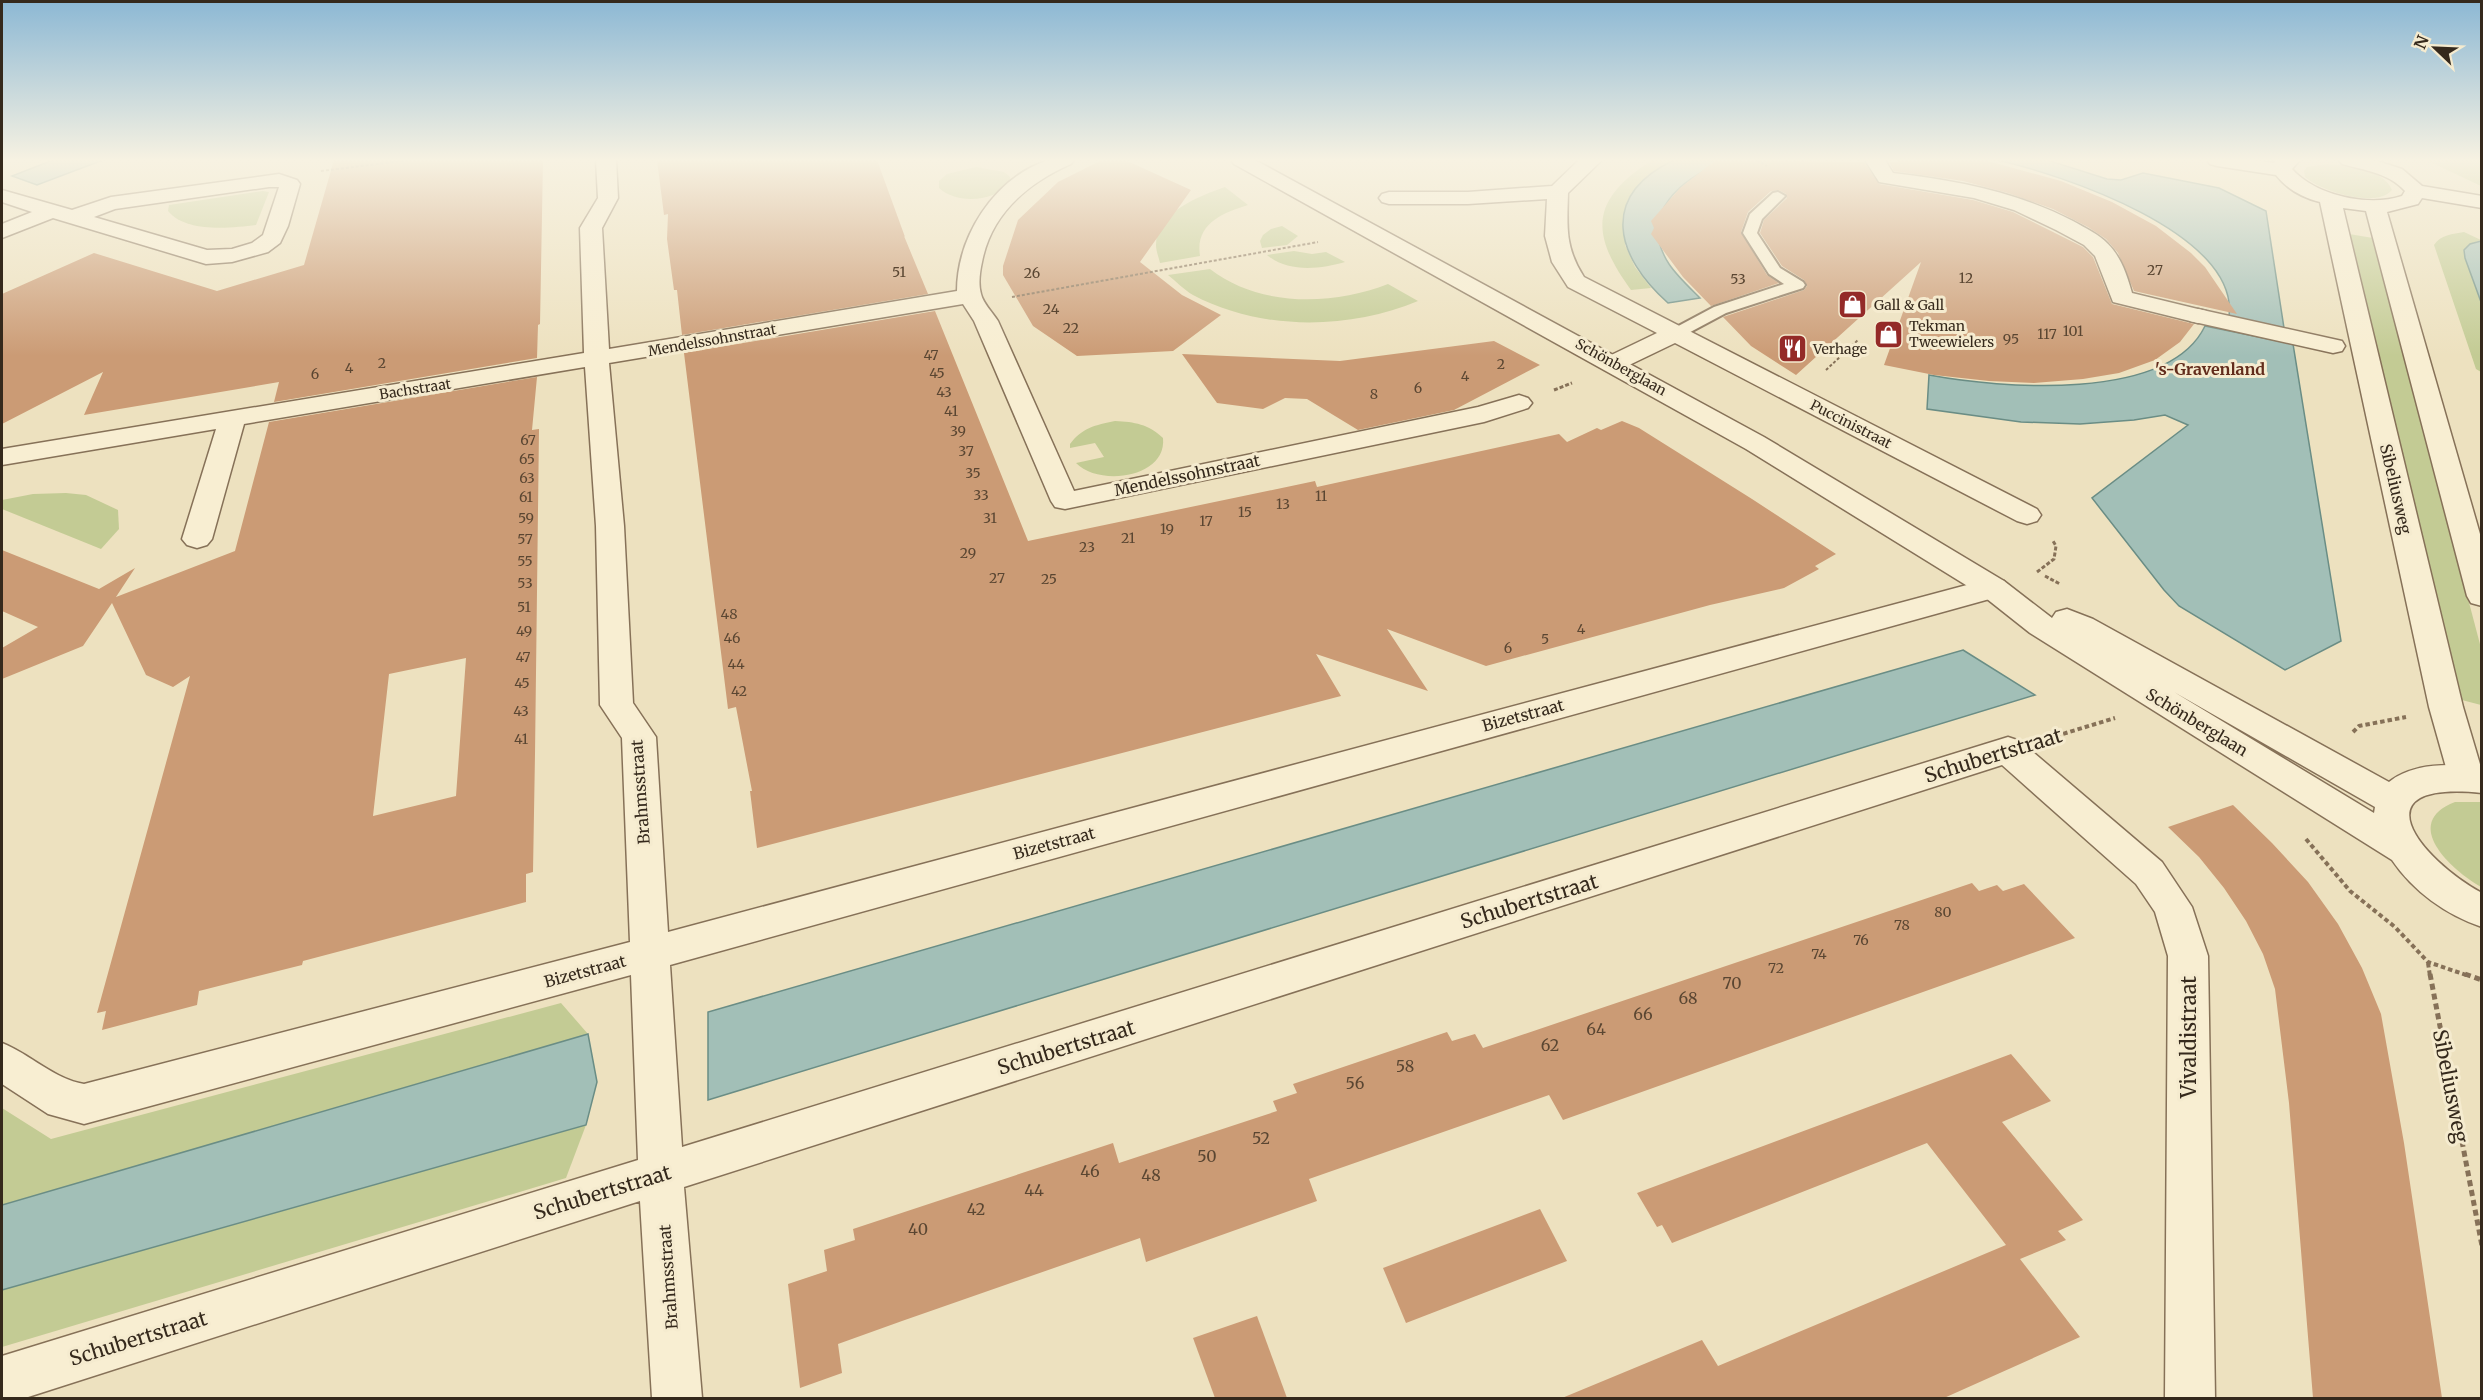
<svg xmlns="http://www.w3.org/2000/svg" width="2483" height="1400" viewBox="0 0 2483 1400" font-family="Merriweather,serif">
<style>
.green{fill:#c3cb94}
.water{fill:#a2bfb7;stroke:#6a8d85;stroke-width:1.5}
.building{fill:#cb9b75;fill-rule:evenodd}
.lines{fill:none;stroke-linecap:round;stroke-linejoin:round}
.service-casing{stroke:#867158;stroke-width:4}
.pedestrian-casing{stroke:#867158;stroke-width:3}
.minor-casing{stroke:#867158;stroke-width:3}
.tertiary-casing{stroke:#867158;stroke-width:3}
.path-far3{stroke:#867158;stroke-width:2;stroke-dasharray:3 2;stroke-linecap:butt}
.path-far2{stroke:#867158;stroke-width:3;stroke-dasharray:4 2;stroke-linecap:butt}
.path-far1{stroke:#867158;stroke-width:4;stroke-dasharray:4.5 3;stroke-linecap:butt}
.path{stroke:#867158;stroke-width:5;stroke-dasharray:6 4;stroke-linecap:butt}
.service{fill:#f8eed2;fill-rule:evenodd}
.pedestrian{fill:#f8eed2;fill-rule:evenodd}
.minor{fill:#f8eed2;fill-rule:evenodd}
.tertiary{fill:#f8eed2;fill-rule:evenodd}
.labels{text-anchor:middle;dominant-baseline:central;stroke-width:6;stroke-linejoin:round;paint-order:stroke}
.number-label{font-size:14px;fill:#5a4632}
.far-poi-label{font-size:14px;fill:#35291c;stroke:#f5ebcf;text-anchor:start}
.far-street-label{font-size:14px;fill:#35291c;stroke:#f5ebcf}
.far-quarter-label{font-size:16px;font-weight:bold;fill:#622c1c;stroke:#f5ebcf}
.street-label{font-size:16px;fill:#35291c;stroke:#f5ebcf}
.near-number-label{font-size:16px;fill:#5a4632}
.near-street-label{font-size:20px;fill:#35291c;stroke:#f5ebcf}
</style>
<rect width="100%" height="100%" fill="#ede1bf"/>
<g class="green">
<path d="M1652,160h22l-5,2 -44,83 10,22 16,21 -20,2c-42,-58 -40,-90 21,-130z"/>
<polygon points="2426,160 2481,160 2481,186"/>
<path d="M2328,164c19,2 56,5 64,26 -16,19 -71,1 -87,-13l-1,-6 3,-4z"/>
<path d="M976,167l28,5 6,5 1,7c-18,17 -53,21 -72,4v-7l8,-7z"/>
<path d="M1225,187l23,18c-26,8 -53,19 -48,51l-40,7c-1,-5 -4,-12 -4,-18 0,-33 44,-49 69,-58z"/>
<path d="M263,191l6,1 -13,33c-26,3 -70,8 -88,-14l1,-6z"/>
<polygon points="1282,226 1298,236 1287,245 1262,248 1260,241 1263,235 1271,229"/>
<path d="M2464,232l17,8 -11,4 -5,14 16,44v70l-5,-3 -42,-124c6,-10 19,-11 30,-13z"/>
<polygon points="2349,234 2373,238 2481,648 2481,705 2458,699"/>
<path d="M1294,251l18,3 14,-2 19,10c-24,7 -57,11 -78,-7z"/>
<path d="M1210,269c49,38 122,37 178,15l30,17c-70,29 -157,30 -225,-6 -9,-5 -17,-14 -25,-20z"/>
<path d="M1115,421c20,1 33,3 48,17 4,40 -64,49 -87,25l28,-6 -9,-14 -25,5v-4c12,-16 25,-19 45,-23z"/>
<polygon points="66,493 86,495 118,510 119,529 101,549 2,509 2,500 33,494"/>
<path d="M2455,802h26v85c-30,-17 -81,-64 -26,-85z"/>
<polygon points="561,1003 588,1034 2,1205 2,1108 51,1139"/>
<polygon points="586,1125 566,1178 2,1347 2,1290"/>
</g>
<g class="water">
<polygon points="53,160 103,160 37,185 12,176"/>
<path d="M1674,160l51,1c-42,17 -89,52 -56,103 8,12 20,23 31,34l-32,5c-53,-47 -69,-107 6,-143z"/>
<path d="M1997,160h50l60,19 14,1 22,-7 76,15 47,23 18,117 -55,-12c10,-83 -169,-142 -232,-156z"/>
<polygon points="2481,241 2482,241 2481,302 2465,258 2464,250 2470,244"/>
<path d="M2205,326l88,18 48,297 -56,29 -106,-64 -15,-16 -72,-92 96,-73 -23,-10 -31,5 -54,4 -59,-2 -94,-13 2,-34c70,13 239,28 276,-49z"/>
<polygon points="1963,650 2035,695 708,1100 708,1012"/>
<polygon points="588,1034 597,1082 586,1125 2,1290 2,1205"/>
</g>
<g class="building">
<polygon points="334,160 543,160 540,324 538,325 537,358 274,402 279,382 84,415 103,372 2,424 2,294 94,253 217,291 304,265"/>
<polygon points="657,160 877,160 905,237 904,236 928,294 682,335 677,290 674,290 667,239 668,214 664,215"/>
<polygon points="1102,160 1125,160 1191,190 1140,262 1182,295 1221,315 1173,351 1077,356 1033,326 1003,275 1003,266 1018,220 1058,182"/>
<polygon points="1716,160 1864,162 1879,184 1973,200 2013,212 2083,247 2093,257 2112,304 2194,324 2180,342 2155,360 2119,373 2083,379 2034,383 1989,381 1934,375 1884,365 1921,262 1796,375 1751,346 1723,317 1804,290 1807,286 1804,280 1782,266 1760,233 1764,220 1787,198 1786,194 1779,190 1771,191 1748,212 1741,232 1767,275 1779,283 1711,306 1683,277 1651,234 1654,228 1651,221 1680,188"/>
<polygon points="1897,160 1984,160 2061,181 2112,202 2156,226 2191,253 2205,267 2237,314 2134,291 2118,253 2106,239 2088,227 2053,209 2008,193 1963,181 1894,171 1889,162 1898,162"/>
<polygon points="935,311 1028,541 1315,481 1317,487 1559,434 1567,442 1597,428 1601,430 1622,421 1639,428 1752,499 1836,554 1815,566 1819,569 1784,588 1710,605 1486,666 1387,629 1428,691 1316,654 1341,696 757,848 750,791 752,791 736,707 728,709 684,353"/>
<polygon points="1494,341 1540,365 1454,410 1358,430 1307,399 1285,398 1263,409 1217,403 1182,354 1340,361"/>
<path d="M537,377l-5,53 7,-1 -4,325 -2,118 -7,2v28l-223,59 -1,4 -103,26 -2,14 -95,25 4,-19 -9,2 93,-337 -17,11 -27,-12 -34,-72 -29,43 -81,33v-31l36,-21 -36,-16v-61l97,39 36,-21 -19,29 119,-46 34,-129zM466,658l-10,138 -83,20 16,-142z"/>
<polygon points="2233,805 2272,843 2308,882 2338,924 2362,968 2381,1014 2404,1143 2442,1398 2313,1398 2289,1103 2275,989 2263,954 2246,921 2224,888 2199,857 2168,827"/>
<polygon points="1972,883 1979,891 1997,885 2003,891 2024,884 2075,938 1563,1120 1549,1095 1309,1179 1317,1201 1146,1262 1140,1238 902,1321 838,1344 842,1373 800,1388 788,1284 827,1271 824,1250 855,1240 853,1229 1113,1143 1119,1163 1277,1111 1273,1101 1297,1093 1293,1084 1420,1041 1447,1032 1452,1041 1475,1034 1483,1048"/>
<polygon points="2011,1054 2051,1101 2002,1122 2083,1220 2058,1231 2066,1240 2020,1259 2080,1337 1944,1398 1562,1398 1702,1340 1718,1366 2006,1245 1927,1143 1672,1243 1662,1225 1657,1227 1637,1193"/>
<polygon points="1540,1209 1567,1261 1406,1323 1383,1268"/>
<polygon points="1257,1316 1287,1398 1215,1398 1193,1338"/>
</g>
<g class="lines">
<defs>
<polygon id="service" points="1778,192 1785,196 1762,219 1757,233 1780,268 1803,282 1805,285 1803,288 1726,313 1681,337 1669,337 1667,334 1669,331 1714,307 1784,284 1769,274 1743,233 1750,214 1773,193"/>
<polygon id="pedestrian" points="2198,309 2342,341 2345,346 2342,351 2333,353 2190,321 2186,316 2190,311"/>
<g id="minor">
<path d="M596,160h20l2,38 -16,30 7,121 348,-58c0,-53 36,-112 89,-130 8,-3 19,-1 28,-1l-3,4c-43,19 -80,50 -89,98 -2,9 -4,22 -1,32 2,9 12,19 17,27l76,170 404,-84 41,-12 9,3 4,5 -4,5 -44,14 -419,87 -10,-2 -4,-6 -77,-180 -11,-17 -354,59 15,163 9,177 23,34 12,195 1325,-354 11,3 4,7 -4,7 -1334,370 12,182 1326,-410 12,4 142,121 30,45 16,49 7,442h-50l3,-442 -13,-44 -19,-28 -134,-119 -1318,422 18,211h-50l-12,-197 -615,197h-23v-42l636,-196 -7,-185 -547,149 -36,-10 -46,-30v-41c28,11 52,36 82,41l546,-142 -8,-204 -22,-33 -4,-179 -11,-159 -341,57 -32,115 -5,6 -10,3 -10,-3 -5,-6 34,-110 -214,36v-16l582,-96 -4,-125 18,-30z"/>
<path d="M1579,160h23l-34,33c-1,34 -3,55 16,84l453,232 4,6 -4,6 -10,3 -10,-3 -342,-178 -52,25 -9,2 -9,-2 -3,-5 3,-5 52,-25 -89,-46 -16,-25 -7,-26 2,-37 -79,5h-79l-7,-2 -3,-4 3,-4 7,-2h79l84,-6z"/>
<path d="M1865,160h20l8,13c62,7 124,19 180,48 12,7 26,13 35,23 13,13 19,31 24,49l74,18 4,5 -4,5 -8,2 -85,-21 -18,-46 -11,-11 -28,-15 -42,-20 -40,-12 -95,-16z"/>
<path d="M2207,160h46l21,3 2,-3h24l-8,9c24,27 77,38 110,27l3,-5c-16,-18 -41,-21 -63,-27l-3,-4h35l28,9 20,17 60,10v12l-60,-10 -4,6 -31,8 95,329v65l-11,-3 -4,-7 -101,-385 -23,-3 120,499 19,64v11l-4,5 -12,4 -12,-4 -5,-9 -20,-71 -109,-505c-17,-4 -33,-13 -44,-27l-59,-9 -7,-2z"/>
<path d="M279,174l18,6 3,4 -12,42 -8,17 -12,9 -36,10 -26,2 -153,-46 -51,20v-14l30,-12 -30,-10v-12l70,20 39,-13zM269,187h10l-16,48 -11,8 -20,6 -25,1 -113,-33 21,-8z"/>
</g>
<path id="tertiary" d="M1231,160h24l509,277 240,144 48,37 4,-6 11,-3 26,10 296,163c25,-20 62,-18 93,-15v26c-126,-13 -63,65 0,100v34c-36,-12 -69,-36 -90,-67l-362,-227 -48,-38 -236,-146 -512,-285zM2174,692l201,115 -1,6z"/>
</defs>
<use href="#service" class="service-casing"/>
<use href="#pedestrian" class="pedestrian-casing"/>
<use href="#minor" class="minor-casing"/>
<use href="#tertiary" class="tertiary-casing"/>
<g class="path-far3">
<polyline points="1757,160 1767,166"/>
<polyline points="321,171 409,160"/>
<polyline points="1012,297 1318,242"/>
<polyline points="1826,370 1858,340"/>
</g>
<g class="path-far2">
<polyline points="1554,390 1572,383"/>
<polyline points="2037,572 2054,559 2056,546 2053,541"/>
<polyline points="2045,576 2060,584"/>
</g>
<g class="path-far1">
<polyline points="2353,732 2359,726 2406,717"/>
<polyline points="2056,736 2115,718"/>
<polyline points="2306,839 2350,891 2395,927 2428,962 2469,976"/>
<polyline points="2428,963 2430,976"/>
</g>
<g class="path">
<polyline points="2430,974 2482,1246"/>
<polyline points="2465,974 2482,980"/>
</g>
<use href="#service" class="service"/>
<use href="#pedestrian" class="pedestrian"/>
<use href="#minor" class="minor"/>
<use href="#tertiary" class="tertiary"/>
</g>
<linearGradient id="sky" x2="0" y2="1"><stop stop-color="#8cb8d4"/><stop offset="0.45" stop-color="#f7f2e2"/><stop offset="1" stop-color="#f7f2e2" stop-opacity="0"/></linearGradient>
<rect width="2483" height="356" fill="url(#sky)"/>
<defs>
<symbol id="shop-square" viewBox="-11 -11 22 22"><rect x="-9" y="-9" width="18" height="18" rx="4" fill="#942a28" stroke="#f5ebcf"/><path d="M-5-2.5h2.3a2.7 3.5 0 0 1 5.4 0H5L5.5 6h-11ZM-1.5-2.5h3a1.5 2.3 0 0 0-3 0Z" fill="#fff"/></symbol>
<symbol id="restaurant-square" viewBox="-11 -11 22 22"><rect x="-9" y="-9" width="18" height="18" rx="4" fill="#942a28" stroke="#f5ebcf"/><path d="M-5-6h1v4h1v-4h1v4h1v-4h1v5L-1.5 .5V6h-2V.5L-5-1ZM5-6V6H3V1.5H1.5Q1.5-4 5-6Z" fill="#fff"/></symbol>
</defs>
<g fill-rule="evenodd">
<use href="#shop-square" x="1836" y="288" width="33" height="33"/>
<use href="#shop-square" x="1872" y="318" width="33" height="33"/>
<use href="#restaurant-square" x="1776" y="332" width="33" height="33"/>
</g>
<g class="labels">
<g class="number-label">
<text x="2155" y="270">27</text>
<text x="899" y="272">51</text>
<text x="1032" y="273">26</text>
<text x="1966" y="278">12</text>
<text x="1738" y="279">53</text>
<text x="1051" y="309">24</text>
<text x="1071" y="328">22</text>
<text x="2073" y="331">101</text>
<text x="2047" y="334">117</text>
<text x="2011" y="339">95</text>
<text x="931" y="355">47</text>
<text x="382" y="363">2</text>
<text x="1501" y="364">2</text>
<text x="349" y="368">4</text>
<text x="937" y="373">45</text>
<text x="315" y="374">6</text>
<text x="1465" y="376">4</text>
<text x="1418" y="388">6</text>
<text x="944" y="392">43</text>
<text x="1374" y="394">8</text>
<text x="951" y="411">41</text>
<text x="958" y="431">39</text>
<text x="528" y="440">67</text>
<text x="966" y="451">37</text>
<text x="527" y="459">65</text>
<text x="973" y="473">35</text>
<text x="527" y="478">63</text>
<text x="981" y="495">33</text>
<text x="1321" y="496">11</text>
<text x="526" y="497">61</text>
<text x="1283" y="504">13</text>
<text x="1245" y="512">15</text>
<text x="526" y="518">59</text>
<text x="990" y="518">31</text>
<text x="1206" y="521">17</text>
<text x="1167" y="529">19</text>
<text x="1128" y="538">21</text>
<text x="525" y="539">57</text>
<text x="1087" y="547">23</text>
<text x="968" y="553">29</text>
<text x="525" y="561">55</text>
<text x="997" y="578">27</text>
<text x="1049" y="579">25</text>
<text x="525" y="583">53</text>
<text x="524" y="607">51</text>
<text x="729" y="614">48</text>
<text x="1581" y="629">4</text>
<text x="524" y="631">49</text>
<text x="732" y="638">46</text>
<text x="1545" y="639">5</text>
<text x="1508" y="648">6</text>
<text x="523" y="657">47</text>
<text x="736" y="664">44</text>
<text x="522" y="683">45</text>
<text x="739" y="691">42</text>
<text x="521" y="711">43</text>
<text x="521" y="739">41</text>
<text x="1943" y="912">80</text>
<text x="1902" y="925">78</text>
<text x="1861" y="940">76</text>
<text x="1819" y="954">74</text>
<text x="1776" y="968">72</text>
</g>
<g class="far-poi-label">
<text x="1874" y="305">Gall &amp; Gall</text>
<text x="1909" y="326">Tekman<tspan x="1909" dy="16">Tweewielers</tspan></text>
<text x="1813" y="349">Verhage</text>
</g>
<g class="far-street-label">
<text transform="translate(712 340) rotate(-10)">Mendelssohnstraat</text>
<text transform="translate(1621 367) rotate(29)">Schönberglaan</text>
<text transform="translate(415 389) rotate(-9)">Bachstraat</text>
<text transform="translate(1851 424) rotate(27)">Puccinistraat</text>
</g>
<g class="far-quarter-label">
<text x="2210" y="369">'s-Gravenland</text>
</g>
<g class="street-label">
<text transform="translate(1187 475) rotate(-12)">Mendelssohnstraat</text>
<text transform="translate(2396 489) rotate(77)">Sibeliusweg</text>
<text transform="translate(1523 715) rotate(-15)">Bizetstraat</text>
<text transform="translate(2197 722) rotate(31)">Schönberglaan</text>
<text transform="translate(640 792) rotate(-94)">Brahmsstraat</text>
<text transform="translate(1054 843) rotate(-15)">Bizetstraat</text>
<text transform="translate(585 971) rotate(-15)">Bizetstraat</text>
<text transform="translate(668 1277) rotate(-94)">Brahmsstraat</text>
</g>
<g class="near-number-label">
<text x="1732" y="983">70</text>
<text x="1688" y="998">68</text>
<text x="1643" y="1014">66</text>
<text x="1596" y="1029">64</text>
<text x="1550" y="1045">62</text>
<text x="1405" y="1066">58</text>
<text x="1355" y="1083">56</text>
<text x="1261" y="1138">52</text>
<text x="1207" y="1156">50</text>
<text x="1090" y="1171">46</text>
<text x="1151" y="1175">48</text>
<text x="1034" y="1190">44</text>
<text x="976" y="1209">42</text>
<text x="918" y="1229">40</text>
</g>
<g class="near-street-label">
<text transform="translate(1993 755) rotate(-17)">Schubertstraat</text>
<text transform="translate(1529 901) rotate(-17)">Schubertstraat</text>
<text transform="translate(2188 1037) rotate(-90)">Vivaldistraat</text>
<text transform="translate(1066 1047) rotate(-17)">Schubertstraat</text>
<text transform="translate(2451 1086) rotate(79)">Sibeliusweg</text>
<text transform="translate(602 1192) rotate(-17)">Schubertstraat</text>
<text transform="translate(138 1338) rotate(-17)">Schubertstraat</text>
</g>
</g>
<rect width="2483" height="1400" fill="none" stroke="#35291c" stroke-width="6"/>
<g transform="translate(2435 48) rotate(293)" stroke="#f5ebcf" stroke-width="4.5" paint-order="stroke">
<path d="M0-4.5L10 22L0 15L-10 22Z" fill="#35291c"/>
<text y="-9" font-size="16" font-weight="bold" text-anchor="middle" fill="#35291c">N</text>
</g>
</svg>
